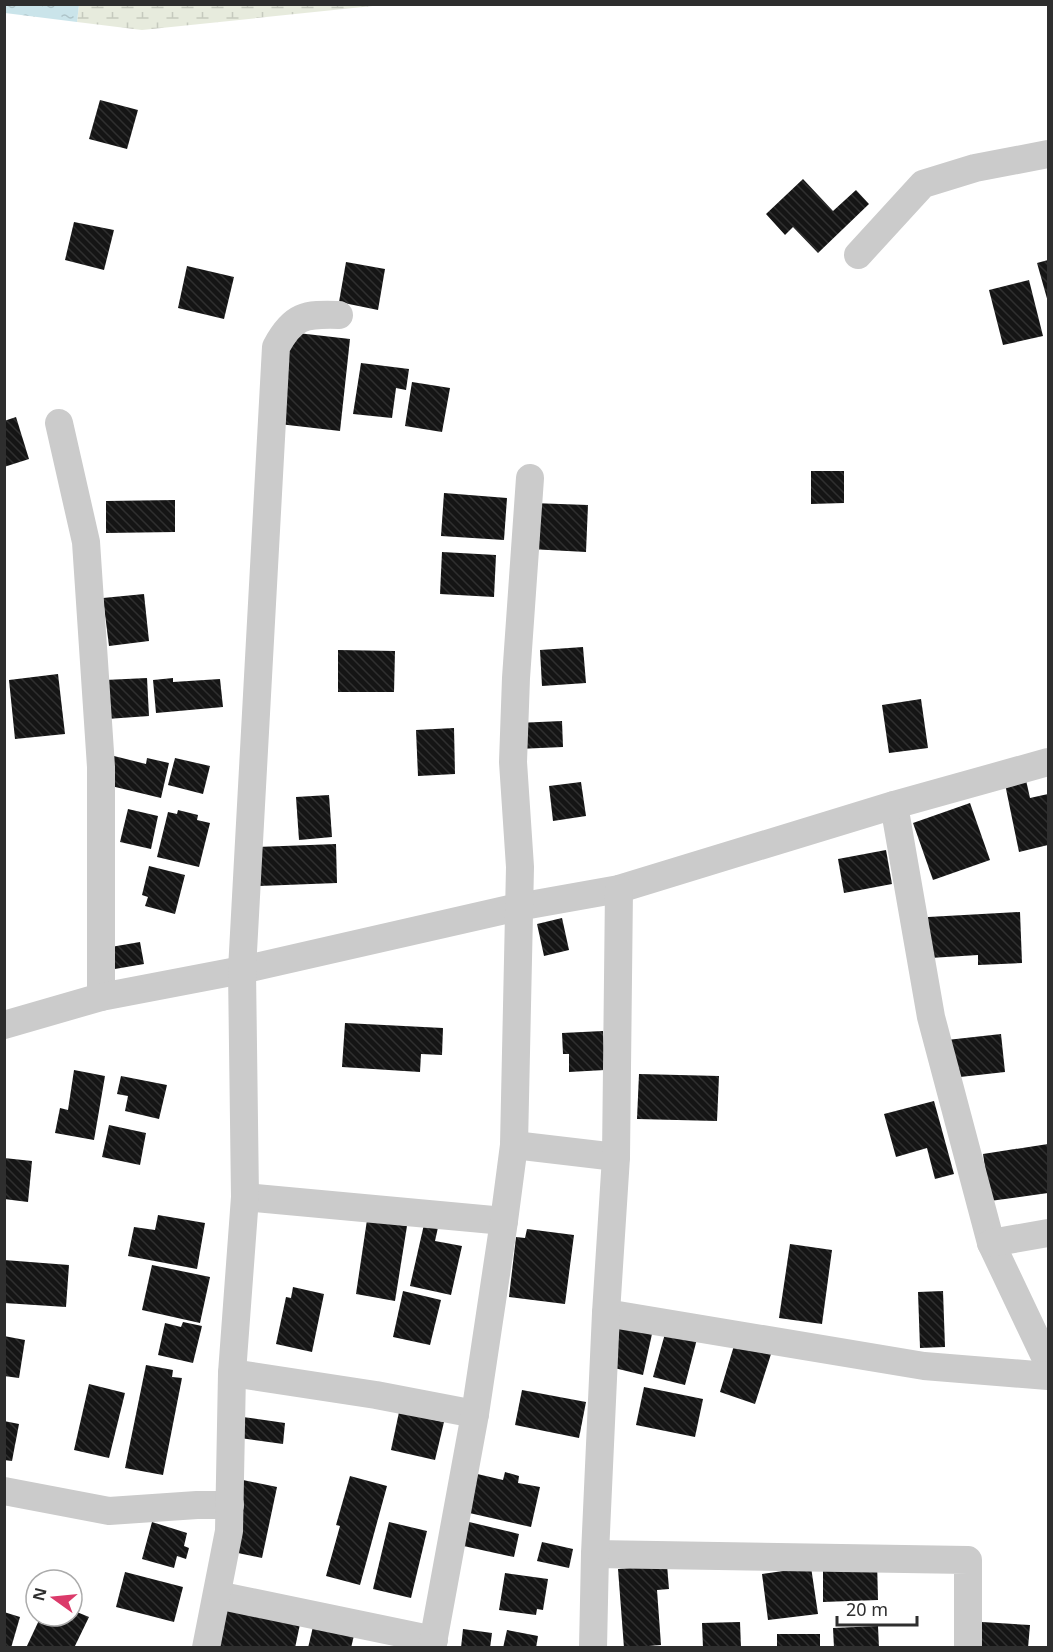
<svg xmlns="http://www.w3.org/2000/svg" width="1053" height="1652" viewBox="0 0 1053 1652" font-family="'Noto Sans',sans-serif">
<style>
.wetland{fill:url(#wetland-marsh)}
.water{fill:url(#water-ripples)}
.building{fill:url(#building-back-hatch)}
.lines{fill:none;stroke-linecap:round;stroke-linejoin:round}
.minor{stroke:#cbcbcb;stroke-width:28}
</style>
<defs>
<pattern id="wetland-marsh" width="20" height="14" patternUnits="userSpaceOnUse" patternTransform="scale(1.5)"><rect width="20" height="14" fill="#e7ebdd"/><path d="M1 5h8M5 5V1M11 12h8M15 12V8" fill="none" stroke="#c6cabe"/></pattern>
<pattern id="water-ripples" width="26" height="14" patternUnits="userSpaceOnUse" patternTransform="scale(1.5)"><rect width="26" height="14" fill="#cae4ea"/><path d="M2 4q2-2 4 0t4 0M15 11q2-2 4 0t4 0" fill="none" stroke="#aec4c9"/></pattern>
<pattern id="building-back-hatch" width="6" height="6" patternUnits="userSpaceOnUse" patternTransform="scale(1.5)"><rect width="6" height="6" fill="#151515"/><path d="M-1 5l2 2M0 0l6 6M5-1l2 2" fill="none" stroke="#2f2f2f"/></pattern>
</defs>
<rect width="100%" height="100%" fill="#fff"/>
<polygon class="wetland" points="79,5 382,5 142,30 77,22"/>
<polygon class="water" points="5,4 79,4 79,5 77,22 5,13"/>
<g class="building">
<polygon points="100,100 138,110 127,149 89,139"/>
<polygon points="803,179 833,211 856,190 869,204 818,253 793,227 785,235 766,214"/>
<polygon points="74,222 114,230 104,270 65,260"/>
<polygon points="1048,260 1048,302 1037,263"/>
<polygon points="346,262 385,269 378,310 339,302"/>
<polygon points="187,266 234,277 224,319 178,308"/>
<polygon points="1029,280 1043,336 1003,345 989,290"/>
<polygon points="289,332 350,339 340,431 279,424"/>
<polygon points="361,363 409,369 406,390 396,388 392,418 353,414"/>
<polygon points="412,382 450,388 442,432 405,426"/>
<polygon points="16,417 29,459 4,467 4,421"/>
<polygon points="811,471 844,471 844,503 811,504"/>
<polygon points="444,493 507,498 504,540 441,536"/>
<polygon points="175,500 175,532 106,533 106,501"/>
<polygon points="532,503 588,505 586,552 530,549"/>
<polygon points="442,552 496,555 494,597 440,594"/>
<polygon points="144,594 149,641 109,646 103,598"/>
<polygon points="583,647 586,683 542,686 540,650"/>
<polygon points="338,650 395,651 394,692 338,692"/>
<polygon points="58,674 65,734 15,739 9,680"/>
<polygon points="147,678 149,716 107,719 105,680"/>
<polygon points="173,678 173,682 220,679 223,707 156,713 153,680"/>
<polygon points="921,699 928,748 889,753 882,705"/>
<polygon points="562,721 563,747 518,749 517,723"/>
<polygon points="454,728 455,774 418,776 416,730"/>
<polygon points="114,756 146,764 147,758 169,763 161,798 107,785"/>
<polygon points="175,758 210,766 203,794 168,785"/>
<polygon points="1026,780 1030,798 1048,794 1048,845 1019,852 1005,784"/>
<polygon points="581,782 586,816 553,821 549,786"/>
<polygon points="329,795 332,837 299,840 296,797"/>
<polygon points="970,803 990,860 933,880 913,823"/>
<polygon points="128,809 158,816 151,849 120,842"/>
<polygon points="178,810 198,815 197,820 210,823 199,867 157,857 168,812 177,814"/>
<polygon points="336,844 337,883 259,886 257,847"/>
<polygon points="886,850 892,884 844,893 838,859"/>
<polygon points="149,866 185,875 175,914 145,906 148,897 142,895"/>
<polygon points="1020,912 1022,963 978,965 978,955 930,958 928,917"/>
<polygon points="562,918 569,950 544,956 537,924"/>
<polygon points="140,942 144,964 109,970 105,948"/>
<polygon points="345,1023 443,1028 442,1055 421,1054 420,1072 342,1067"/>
<polygon points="603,1031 605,1070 569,1072 569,1054 563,1054 562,1033"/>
<polygon points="1001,1034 1005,1072 951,1078 947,1040"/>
<polygon points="74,1070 105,1076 94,1140 55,1133 60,1108 68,1110"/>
<polygon points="639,1074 719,1076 717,1121 637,1119"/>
<polygon points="121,1076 167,1085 159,1119 125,1111 128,1096 117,1094"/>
<polygon points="934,1101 954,1174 935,1179 927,1148 896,1157 884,1114"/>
<polygon points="109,1125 146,1133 140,1165 102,1157"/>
<polygon points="1048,1144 1048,1193 990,1201 983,1154"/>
<polygon points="4,1158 32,1161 28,1202 4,1199"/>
<polygon points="158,1215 205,1223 197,1269 128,1256 134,1227 155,1230"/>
<polygon points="367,1220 407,1226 395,1301 356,1294"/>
<polygon points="425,1220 439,1223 435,1241 462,1246 451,1295 410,1286"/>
<polygon points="527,1229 574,1235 565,1304 509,1297 516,1237 525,1238"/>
<polygon points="790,1244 832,1250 822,1324 779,1318"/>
<polygon points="4,1260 69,1265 66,1307 4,1303"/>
<polygon points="152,1265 210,1277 200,1323 142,1310"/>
<polygon points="293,1287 324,1294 312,1352 276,1344 286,1297 291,1298"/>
<polygon points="403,1291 441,1300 430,1345 393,1337"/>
<polygon points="943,1291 945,1347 920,1348 918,1292"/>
<polygon points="183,1322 202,1326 193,1363 158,1355 165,1323 181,1327"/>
<polygon points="616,1326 652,1334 643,1375 606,1366"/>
<polygon points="666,1330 697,1339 685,1385 653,1377"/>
<polygon points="4,1336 25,1340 19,1378 4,1376"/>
<polygon points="736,1339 772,1351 755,1404 720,1392"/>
<polygon points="146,1365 173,1370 172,1377 182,1378 163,1475 125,1468"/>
<polygon points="89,1384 125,1393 109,1458 74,1450"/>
<polygon points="644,1387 703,1399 695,1437 636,1425"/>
<polygon points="522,1390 586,1402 579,1438 515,1425"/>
<polygon points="399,1412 444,1422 435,1460 391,1450"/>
<polygon points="243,1417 285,1423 283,1444 240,1438"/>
<polygon points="4,1421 19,1424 12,1461 4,1460"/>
<polygon points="505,1472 519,1476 518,1483 540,1487 531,1527 465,1512 473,1473 503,1480"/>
<polygon points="350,1476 387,1486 360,1585 326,1576 340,1526 336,1525"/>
<polygon points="243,1480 277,1487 262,1558 228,1551"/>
<polygon points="465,1521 519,1534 514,1557 459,1545"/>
<polygon points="152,1522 187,1533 184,1546 189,1548 186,1559 177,1556 174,1568 142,1559"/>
<polygon points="389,1522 427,1531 411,1598 373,1589"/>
<polygon points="542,1542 573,1549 569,1568 537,1561"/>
<polygon points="877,1561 878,1600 823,1602 823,1563"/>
<polygon points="667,1565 669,1589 657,1590 661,1645 624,1648 618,1569"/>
<polygon points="811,1567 818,1614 768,1620 762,1574"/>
<polygon points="125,1572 183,1587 174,1622 116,1607"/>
<polygon points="505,1573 548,1579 543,1610 537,1609 536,1615 499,1610"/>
<polygon points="212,1605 300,1624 295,1648 202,1648"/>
<polygon points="72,1610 89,1617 74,1648 26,1648 41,1616 72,1616"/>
<polygon points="4,1612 20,1617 11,1648 4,1648"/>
<polygon points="315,1618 356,1627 351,1648 308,1648"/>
<polygon points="740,1622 741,1648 703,1648 702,1623"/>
<polygon points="982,1622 1030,1625 1028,1648 980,1648"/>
<polygon points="878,1626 879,1648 834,1648 833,1628"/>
<polygon points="463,1629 492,1633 490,1648 461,1648"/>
<polygon points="507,1630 538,1636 536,1648 503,1648"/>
<rect x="777" y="1634" width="43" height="14"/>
</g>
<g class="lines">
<g class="minor">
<polyline points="858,255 923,184 975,168 1048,154"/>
<polyline points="59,423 86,542 101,767 101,997"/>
<polyline points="894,805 931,1017 991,1243 1048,1363"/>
<polyline points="4,1025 101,997 242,970 518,907 619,889 894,805 1048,762"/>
<polyline points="514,1145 616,1157"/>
<polyline points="245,1197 504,1221"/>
<polyline points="991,1243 1048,1233"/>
<polyline points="606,1313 924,1366 1048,1376"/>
<polyline points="232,1373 376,1395 475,1414"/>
<polyline points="4,1491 109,1511 197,1505 230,1505"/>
<polyline points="595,1554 968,1560 968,1648"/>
<polyline points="217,1595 434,1640"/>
<path d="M206,1648l23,-117 3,-158 13,-176 -3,-227 34,-623c17,-32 29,-33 63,-32"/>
<polyline points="432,1648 475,1414 504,1221 514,1145 520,867 513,762 516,678 530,478"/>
<polyline points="593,1648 595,1554 606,1313 616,1157 619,889"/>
</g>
</g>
<rect width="1053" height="1652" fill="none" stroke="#2e2e2e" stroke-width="12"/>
<g transform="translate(54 1598) rotate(285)"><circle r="28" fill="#ffffff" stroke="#ababab" stroke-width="1.5"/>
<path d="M0-4.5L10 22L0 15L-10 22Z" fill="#db3a6a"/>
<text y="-9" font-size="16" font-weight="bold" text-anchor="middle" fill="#2e2e2e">N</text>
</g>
<path d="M837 1616v9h80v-9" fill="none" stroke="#2e2e2e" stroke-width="3"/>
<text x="846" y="1616" font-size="18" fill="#2e2e2e" stroke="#ffffff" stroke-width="4.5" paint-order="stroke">20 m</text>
</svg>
